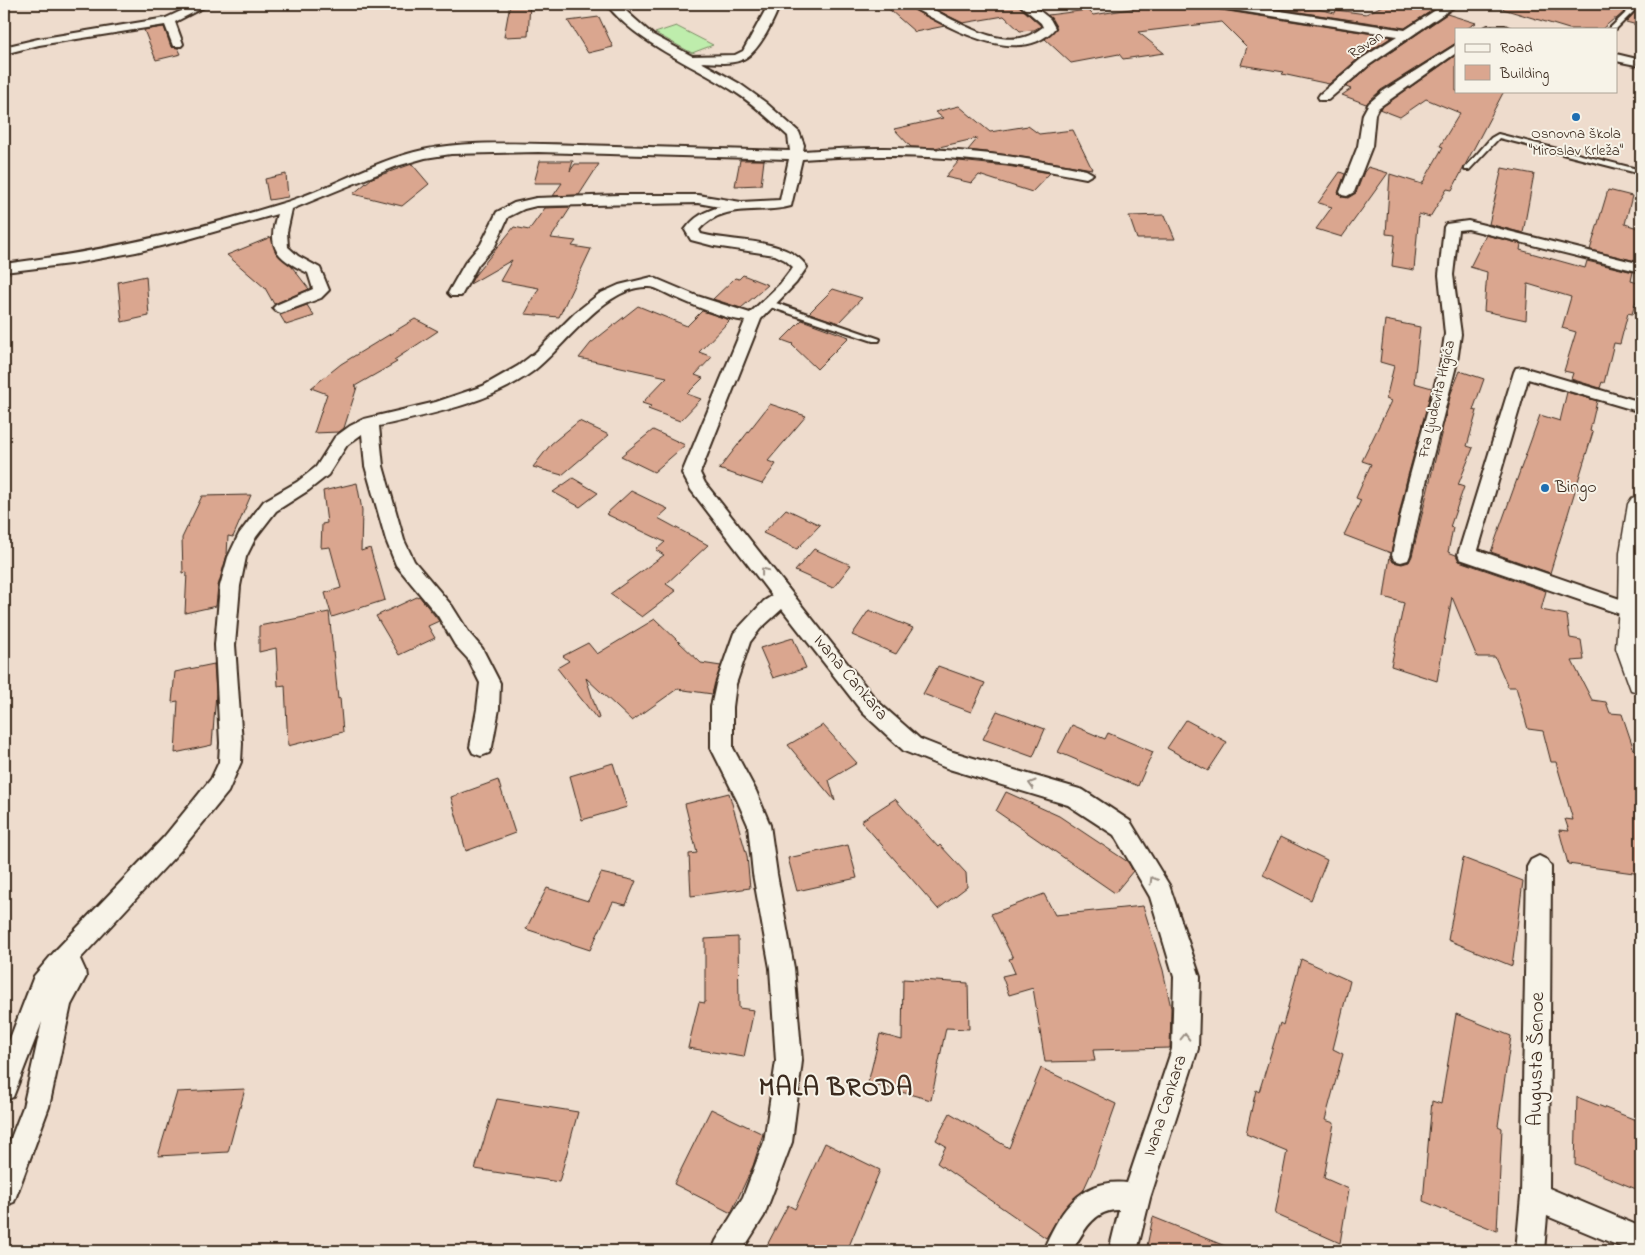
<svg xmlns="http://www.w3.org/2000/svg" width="1645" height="1255" viewBox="0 0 1645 1255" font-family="'Indie Flower',sans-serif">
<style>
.green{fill:#beedac;stroke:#7c8c65}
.building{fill:#daa68f;stroke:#3b2a1e}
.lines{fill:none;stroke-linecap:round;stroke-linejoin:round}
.lane-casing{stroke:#3b2a1e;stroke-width:4}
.street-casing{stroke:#3b2a1e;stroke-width:4}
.secondary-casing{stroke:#3b2a1e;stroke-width:3}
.lane{fill:#f7f3e8;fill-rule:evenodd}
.street{fill:#f7f3e8;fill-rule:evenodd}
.secondary{fill:#f7f3e8;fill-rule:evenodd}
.oneway{stroke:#998e83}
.poi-dot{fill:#1f6fb2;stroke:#f7f3e8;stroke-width:2}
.labels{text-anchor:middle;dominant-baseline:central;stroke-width:4;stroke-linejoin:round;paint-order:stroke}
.far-street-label{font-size:15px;fill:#3b2a1e;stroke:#f7f3e8}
.far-poi-label{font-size:15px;fill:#3b2a1e;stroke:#f7f3e8}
.poi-label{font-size:18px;fill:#3b2a1e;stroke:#f7f3e8;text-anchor:start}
.street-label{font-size:18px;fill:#3b2a1e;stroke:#f7f3e8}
.near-street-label{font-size:21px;fill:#3b2a1e;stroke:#f7f3e8}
.near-district-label{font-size:26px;font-weight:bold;letter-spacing:1px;fill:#3b2a1e;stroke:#f7f3e8}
</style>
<rect width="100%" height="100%" fill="#eedccd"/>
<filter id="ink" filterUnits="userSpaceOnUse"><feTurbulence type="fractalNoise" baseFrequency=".02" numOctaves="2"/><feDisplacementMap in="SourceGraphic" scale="10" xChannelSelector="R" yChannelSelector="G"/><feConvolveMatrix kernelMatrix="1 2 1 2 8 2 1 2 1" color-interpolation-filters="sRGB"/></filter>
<g filter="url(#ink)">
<polygon class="green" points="676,26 713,45 692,53 655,33"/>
<g class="building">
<polygon points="510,4 530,4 528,36 504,37"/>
<polygon points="883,4 907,4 914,10 945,26 915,32"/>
<polygon points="924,4 1017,4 1041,26 1034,30 1020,31 1004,16 963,23"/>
<polygon points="1149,4 1207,4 1215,9 1392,37 1360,57 1329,84 1282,74 1284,72 1241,65 1247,47 1222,22 1138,32 1164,53 1123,59 1119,54 1071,63 1045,39 1057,28 1048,15 1088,10 1093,15 1149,6"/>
<polygon points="1246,4 1282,4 1299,7 1301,5 1335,13 1336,10 1366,14 1386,4 1414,4 1433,10 1405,28"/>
<polygon points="1504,4 1633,4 1616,19 1614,19 1602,29 1569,29 1503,9"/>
<polygon points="1641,6 1641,26 1626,22"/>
<polygon points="1447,14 1476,23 1466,29 1456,29 1456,43 1381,90 1366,104 1342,95 1351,89 1346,87 1370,66"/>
<polygon points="599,17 613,47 588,53 568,21"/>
<polygon points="164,27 171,47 178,48 181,54 156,60 144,30"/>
<polygon points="1456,55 1456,91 1504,91 1452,190 1447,189 1430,217 1419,214 1414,270 1392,266 1395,235 1386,234 1390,174 1422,184 1443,147 1440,146 1460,113 1426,99 1400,117 1379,109"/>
<polygon points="959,106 990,132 1028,126 1039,134 1073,130 1092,169 1016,156 968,150 978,138 935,148 911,147 894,129 943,118 935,112"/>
<polygon points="740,160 764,160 761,185 735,186"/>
<polygon points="540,161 573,161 570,171 575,164 599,164 579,195 553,196 562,183 534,183"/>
<polygon points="959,161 1007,166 1050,173 1032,192 979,175 972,183 945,177"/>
<polygon points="412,164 429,184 402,206 353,194 372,178"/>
<polygon points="1368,167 1388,173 1342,237 1316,229 1332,207 1318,203 1340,172 1345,174 1338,193 1342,197 1348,198 1356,193 1364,172"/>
<polygon points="1502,168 1534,174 1523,233 1489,224"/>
<polygon points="286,174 288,197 269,200 265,179"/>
<polygon points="1608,190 1632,196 1625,224 1641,229 1636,261 1590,250"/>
<polygon points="571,207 551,238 576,241 572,246 591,249 559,317 525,314 539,288 500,281 512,260 470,284 475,275 514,227 529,230 545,208"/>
<polygon points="1165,215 1175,239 1137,239 1129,216"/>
<polygon points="1486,235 1521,244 1520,250 1585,268 1587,261 1633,272 1631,281 1641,284 1632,314 1628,313 1620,344 1614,343 1604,383 1602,382 1600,388 1571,379 1573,373 1564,371 1576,332 1562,328 1571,297 1528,284 1526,320 1484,311 1487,272 1470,267"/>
<polygon points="271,237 276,253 292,267 309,289 274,304 265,288 227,255"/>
<polygon points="743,275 768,285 741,308 713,299 735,278 739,279"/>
<polygon points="146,276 149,316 122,322 118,282"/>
<polygon points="833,289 862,298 838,323 809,313"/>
<polygon points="307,305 314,316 286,325 280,315"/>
<polygon points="638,306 687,326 702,311 730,320 699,352 712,357 695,375 703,378 687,394 701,399 680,421 648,409 651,406 642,403 667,377 579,358 591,343"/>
<polygon points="415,319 438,331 394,360 397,362 355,386 357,387 344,428 339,432 314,433 327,394 311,388 341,364"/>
<polygon points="802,320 849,337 817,369 792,345 793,344 782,340"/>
<polygon points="1385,320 1420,327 1414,383 1432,388 1406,483 1391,553 1344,535 1361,500 1356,498 1371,464 1362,461 1391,401 1386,399 1394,366 1380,362"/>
<polygon points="1460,371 1484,379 1473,410 1477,411 1467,446 1473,448 1458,485 1464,487 1450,527 1453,528 1448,552 1456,555 1459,561 1546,591 1541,610 1567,615 1570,638 1581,640 1584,660 1572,661 1592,700 1606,702 1610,713 1622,714 1634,750 1641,751 1641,874 1568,864 1559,830 1569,831 1565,819 1573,820 1556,762 1551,762 1543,731 1528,729 1516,687 1508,687 1495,657 1477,657 1452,597 1437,681 1391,666 1404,603 1384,597 1390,556 1393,562 1402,564 1409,562 1412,556 1451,393"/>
<polygon points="1567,392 1597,401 1590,431 1593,432 1550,573 1491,552 1540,415 1560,421"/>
<polygon points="770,404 806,416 768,461 776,464 762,484 719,469"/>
<polygon points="579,421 609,435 562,475 533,467 551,444"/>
<polygon points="653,430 685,445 654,472 621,456"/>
<polygon points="573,478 598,493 580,507 553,492"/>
<polygon points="357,483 362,510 361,551 370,548 385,600 332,617 325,593 341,588 330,547 321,548 322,524 327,523 323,491"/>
<polygon points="631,491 668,509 658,518 708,545 666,584 676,591 642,617 610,594 664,555 656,550 665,542 606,514"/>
<polygon points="251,495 233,537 228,536 227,555 218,586 216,606 185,613 187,572 183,573 182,538 202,496"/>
<polygon points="786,509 820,525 797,549 763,533"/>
<polygon points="814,549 851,565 833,588 795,571"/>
<polygon points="419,596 439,621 428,626 435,638 399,655 376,616"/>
<polygon points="869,610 913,628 896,654 852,635"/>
<polygon points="329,612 338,699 340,698 343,732 288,746 285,685 278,686 276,648 259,652 259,626"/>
<polygon points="655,619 701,663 721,666 712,694 677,689 632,721 586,678 599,718 597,719 557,668 569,661 563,656 588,643 597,654"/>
<polygon points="793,638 806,668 773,678 760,648"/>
<polygon points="214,664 216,693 212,745 175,753 178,701 172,702 175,672"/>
<polygon points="938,666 985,683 971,712 923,694"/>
<polygon points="997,711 1045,729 1033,757 983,739"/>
<polygon points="1186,720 1227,742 1208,771 1167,748"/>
<polygon points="823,725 857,763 829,780 835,801 788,745"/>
<polygon points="1072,725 1105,739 1108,733 1153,752 1138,786 1058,752"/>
<polygon points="613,763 627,807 582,820 570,776"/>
<polygon points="498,780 515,833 466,851 451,797"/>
<polygon points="1006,792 1059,816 1128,862 1133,871 1115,893 996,811"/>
<polygon points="729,793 747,856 750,888 691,896 689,854 697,853 685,804"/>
<polygon points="895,799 938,847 940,845 966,873 967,887 938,909 861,821"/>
<polygon points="1280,837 1327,860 1311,900 1263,875"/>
<polygon points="848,845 857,878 797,891 788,858"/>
<polygon points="1463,858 1523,881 1512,966 1448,940"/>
<polygon points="601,873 636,881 626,905 613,902 590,950 526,929 547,888 588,901"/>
<polygon points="1044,894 1055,915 1143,906 1163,970 1171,1008 1170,1048 1093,1050 1095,1061 1045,1062 1033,988 1009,995 1002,976 1015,973 1009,959 1013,958 991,914"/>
<polygon points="738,937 739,1008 754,1010 744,1057 688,1048 699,1002 705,1003 705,939"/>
<polygon points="1301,959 1350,981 1333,1049 1343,1054 1325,1120 1334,1123 1324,1178 1349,1189 1340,1243 1275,1214 1287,1151 1246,1134 1256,1090 1259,1092 1280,1023 1283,1025"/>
<polygon points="903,979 968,983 969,1029 946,1028 931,1100 868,1083 880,1034 902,1040"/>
<polygon points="1456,1014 1511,1036 1498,1126 1502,1128 1497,1231 1423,1201 1432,1101 1441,1104"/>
<polygon points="1041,1068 1116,1104 1093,1169 1083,1191 1063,1210 1046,1238 937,1163 946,1146 936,1140 950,1113 1009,1148"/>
<polygon points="245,1089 228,1152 158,1156 177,1092"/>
<polygon points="1577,1097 1641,1122 1641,1191 1575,1164"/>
<polygon points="497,1099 578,1112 559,1182 475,1169"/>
<polygon points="711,1109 763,1134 753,1166 731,1213 674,1184"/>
<polygon points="825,1143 880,1170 847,1251 764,1251 788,1205 795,1209"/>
<polygon points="1153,1217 1235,1250 1235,1251 1146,1251"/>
</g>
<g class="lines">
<defs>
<g id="lane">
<polygon points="1635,4 1641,4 1616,29 1609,29"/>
<polygon points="1498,134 1641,170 1641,174 1499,138 1469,170 1465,170 1465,168 1491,138"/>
<polygon points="764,301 770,301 880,339 879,341 873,341 764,305"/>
</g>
<g id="street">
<polygon points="196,4 210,4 175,22 183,44 181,46 173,46 165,25 39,45 4,54 4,47 38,39 166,18"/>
<path d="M606,4h12l35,31 39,21 43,-1 8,-4 23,-42 -4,-5h12l4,5c-6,15 -21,46 -37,51 -11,5 -28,2 -40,2l39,22 25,18 34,30 5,13 -1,6c68,-5 136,-4 203,5 27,4 54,9 80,14l7,4 -7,4c-26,-5 -52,-10 -79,-14 -67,-9 -137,-10 -205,-5l-11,47c-31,9 -67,-5 -92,24l2,4c33,9 86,3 106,33l-11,16 -35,36 -61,154 5,10 172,218 43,38 33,13 130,38 47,31 39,64 31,92 -2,72 -48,149 -13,53h-28l10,-41c-25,-1 -36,22 -47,41h-29c16,-39 37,-73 84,-68l45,-134 2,-72 -24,-80 -36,-62 -46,-30 -119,-36 -45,-18 -41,-38 -81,-104 -22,20 -10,13 -14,42 -3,23v41l23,43 14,34 7,49 17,94 8,93 -10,81 -28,74 -22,35h-30l4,-10 27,-44 21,-55 12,-81 -6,-93 -17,-94 -5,-49 -11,-25 -26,-52v-41l5,-23 18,-51 30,-32 8,-5 -81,-106 -9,-17 63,-152c-23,-3 -47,-14 -68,-23 -9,-3 -20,-11 -28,-11 -43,-3 -86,62 -117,85 -44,32 -102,42 -153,54l4,40 21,74 10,21 38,45 17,27 13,15 18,35 -1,26 -7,38 -3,6 -8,3 -8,-3 -3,-6 7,-38 3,-26 -12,-24 -13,-14 -17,-29 -42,-51 -10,-25 -21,-74 -3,-32 -15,11 -19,30 -19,15 -33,21 -20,26 -10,20 -6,29 -5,59 7,98 -1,19 -13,30 -48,59 -100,108 5,11 1,7 -15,28 -22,102 -35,95 -10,4v-50l19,-49 19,-85 -29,75 -9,4v-47l30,-78 21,-25 109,-114 47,-58 8,-17 1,-19 -5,-98 5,-59 8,-29 11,-23 25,-33 33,-19 19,-15 19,-30 15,-11 14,-7 72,-17 47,-16 35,-20 18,-14 39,-39 24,-19 20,-9 33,-8 45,19 53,17 30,-29 13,-17 -8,-7 -10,-5 -61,-9 -23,-6 -6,-10c9,-13 20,-19 35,-23l-22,-4 -162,3 -12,3 -16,8 -13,29 -17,19 -17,31h-10l-3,-3 17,-30 16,-19 16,-32 17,-9 22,-5 83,-3h79l43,7 39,-2 9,-41 -251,-7 -87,2 -26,4 -28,8 -105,43 -5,23 1,15 10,9 22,12 9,22 -8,8 -40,15 -5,-2 -3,-3 3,-3 37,-16 -5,-16c-30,-15 -42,-23 -31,-59l-92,26 -49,12 -66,12 -66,8v-8c94,-12 185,-32 276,-60 49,-14 92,-43 143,-54 46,-10 109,-6 157,-5 70,2 140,4 210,6l-2,-15c-18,-16 -35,-33 -56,-46 -41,-26 -95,-47 -126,-86z"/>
<path d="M909,4c15,-1 24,5 36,12 24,12 58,31 85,19 4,-2 9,-5 13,-8l-2,-4 -22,-19h12l19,15 5,9c-29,35 -87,9 -119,-8 -8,-5 -20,-9 -27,-16z"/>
<polygon points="1209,4 1235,4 1405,30 1445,4 1458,4 1369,65 1328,100 1320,100 1318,97 1320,94 1361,59 1397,36 1215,7"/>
<polygon points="1488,26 1505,26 1511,29 1482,29"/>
<polygon points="1456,45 1456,53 1378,108 1375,114 1372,146 1354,192 1347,196 1342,195 1340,192 1358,146 1363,114 1369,103 1382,92"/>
<polygon points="1616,54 1641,60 1641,66 1616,61"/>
<polygon points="1468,221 1641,264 1641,272 1468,229 1458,230 1453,275 1461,334 1457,362 1426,483 1410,555 1408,560 1401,562 1394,560 1392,555 1408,483 1441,362 1445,334 1439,275 1444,227 1446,224"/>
<polygon points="1522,367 1641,402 1641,412 1528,379 1478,550 1640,606 1640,616 1633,618 1626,616 1460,559 1458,554 1514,372 1516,368"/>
<polygon points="1539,856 1547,860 1551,867 1549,1188 1641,1227 1641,1251 1631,1251 1547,1216 1544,1251 1516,1251 1521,1196 1527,867 1531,860"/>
</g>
<polygon id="secondary" points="1641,495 1641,693 1631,690 1616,648 1619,606 1620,553 1628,504 1632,498"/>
</defs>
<use href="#lane" class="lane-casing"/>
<use href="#street" class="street-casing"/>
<use href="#secondary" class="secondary-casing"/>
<use href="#lane" class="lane"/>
<use href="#street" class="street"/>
<use href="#secondary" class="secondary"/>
</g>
<defs><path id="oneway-chevron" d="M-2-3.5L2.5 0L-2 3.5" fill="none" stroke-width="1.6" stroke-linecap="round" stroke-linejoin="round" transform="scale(1.25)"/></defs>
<g class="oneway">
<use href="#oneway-chevron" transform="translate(764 571) rotate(-128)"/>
<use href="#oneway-chevron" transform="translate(1032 784) rotate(-163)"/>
<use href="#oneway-chevron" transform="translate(1153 880) rotate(-121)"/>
<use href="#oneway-chevron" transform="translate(1185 1037) rotate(-89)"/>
</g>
</g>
<g class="poi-dot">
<circle cx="1576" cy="117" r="5"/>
<circle cx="1545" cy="488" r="5"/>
</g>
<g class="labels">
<g class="far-street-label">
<text transform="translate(1366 45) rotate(-34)">Ravan</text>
<text transform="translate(1437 399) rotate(-77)">Fra Ljudevita Hrgića</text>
</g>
<g class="far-poi-label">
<text x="1576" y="134">Osnovna škola<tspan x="1576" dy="17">"Miroslav Krleža"</tspan></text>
</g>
<g class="poi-label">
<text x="1555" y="488">Bingo</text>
</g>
<g class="street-label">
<text transform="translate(850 678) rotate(50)">Ivana Cankara</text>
<text transform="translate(1166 1106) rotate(-72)">Ivana Cankara</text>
</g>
<g class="near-street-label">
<text transform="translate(1537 1059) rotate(-89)">Augusta Šenoe</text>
</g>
<g class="near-district-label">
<text x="836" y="1089">MALA BRODA</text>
</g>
</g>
<rect width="1645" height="1255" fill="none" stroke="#f7f3e8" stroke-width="20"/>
<rect x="10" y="10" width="1625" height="1235" fill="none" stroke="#3b2a1e" stroke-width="2" filter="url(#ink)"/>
<rect x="1455" y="28" width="162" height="65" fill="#f7f3e8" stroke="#aca397"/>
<rect x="1465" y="44" width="25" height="8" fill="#f7f3e8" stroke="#aca397"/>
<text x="1500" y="52" font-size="15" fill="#3b2a1e">Road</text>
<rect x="1465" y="65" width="25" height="15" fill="#daa68f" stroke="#aca397"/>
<text x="1500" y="78" font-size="15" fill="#3b2a1e">Building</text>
</svg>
